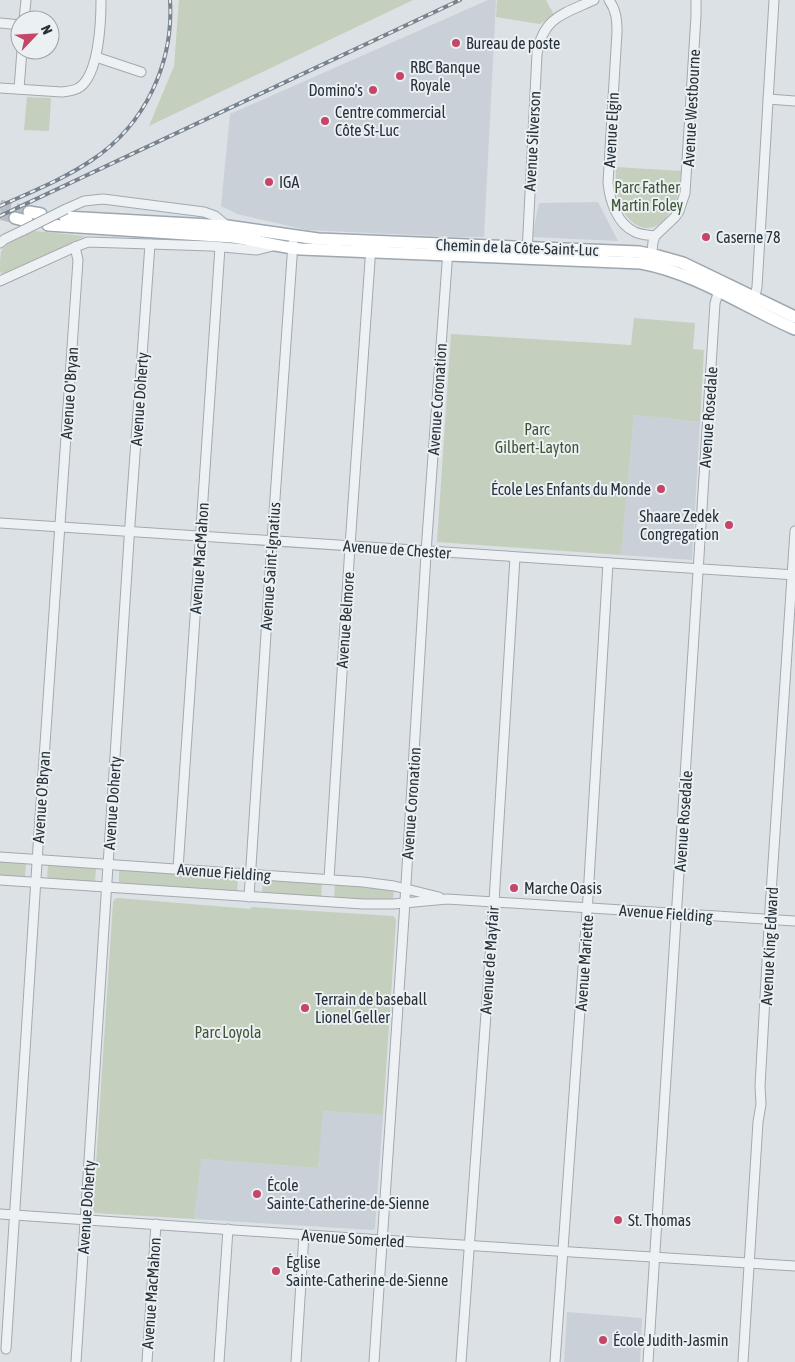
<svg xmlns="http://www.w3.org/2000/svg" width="795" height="1362" viewBox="0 0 795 1362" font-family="'Asap Condensed',sans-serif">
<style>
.built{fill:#cad0d7}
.green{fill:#c4cfbe}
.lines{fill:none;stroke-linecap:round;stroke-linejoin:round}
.major-tunnel{stroke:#b8bec3;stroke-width:11;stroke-dasharray:11 5.5;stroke-linecap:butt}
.minor-casing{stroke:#a2a9af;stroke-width:11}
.major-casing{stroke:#9ca7b0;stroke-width:14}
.minor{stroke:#eef1f4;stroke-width:9}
.major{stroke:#fff;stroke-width:11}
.rail-casing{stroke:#77838e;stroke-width:4}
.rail{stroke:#ebf0f3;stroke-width:2;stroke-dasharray:5.5;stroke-linecap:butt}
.minor-bridge-casing{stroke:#a2a9af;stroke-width:11;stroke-linecap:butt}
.minor-bridge{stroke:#eef1f4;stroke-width:9}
.poi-dot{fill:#c6466a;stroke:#ebf0f3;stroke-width:2}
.labels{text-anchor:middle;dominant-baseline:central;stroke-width:4;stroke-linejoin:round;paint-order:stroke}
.poi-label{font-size:16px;fill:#27313b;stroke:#ebf0f3;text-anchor:start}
.street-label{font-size:16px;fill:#27313b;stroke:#ebf0f3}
.park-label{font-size:16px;fill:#3f5635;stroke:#ebf0f3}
</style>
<rect width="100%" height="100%" fill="#dce1e5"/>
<g class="built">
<polygon points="488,0 496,0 484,237 457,237 307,230 237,214 221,206 230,114"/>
<polygon points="598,202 618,241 532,237 539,203"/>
<polygon points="634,415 700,422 692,560 621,555"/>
<polygon points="322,1111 383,1115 375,1228 373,1230 194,1219 200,1159 318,1168"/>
<polygon points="567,1312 642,1318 640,1362 564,1362"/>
</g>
<g class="green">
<polygon points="179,0 413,0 149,126 174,66"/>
<polygon points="497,0 546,0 554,15 540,24 496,17"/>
<polygon points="27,97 51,98 49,131 24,130"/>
<path d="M616,167l65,4c-1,15 -3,29 -11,41 -20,32 -47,11 -53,-18 -2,-9 -1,-18 -1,-27z"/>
<path d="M35,231l50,5 -78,37 -4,1 -3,-2c0,-6 0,-14 1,-20 3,-10 25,-17 34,-21z"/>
<polygon points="634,318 695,323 693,349 704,350 700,422 634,415 621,555 437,542 451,334 631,345"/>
<polygon points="0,860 26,863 25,878 0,878"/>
<polygon points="48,864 96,867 95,883 47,880"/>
<polygon points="119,869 238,877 237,892 119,885"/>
<polygon points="263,878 322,881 321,899 262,894"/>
<polygon points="335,882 393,890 394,891 393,899 391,900 334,900"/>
<polygon points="118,898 251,909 251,907 393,916 395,918 396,921 383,1115 323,1111 318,1168 201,1159 194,1219 95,1213 93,1210 113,902 115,899"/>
</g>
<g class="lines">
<g class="major-tunnel">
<polyline points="0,205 29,212"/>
<polyline points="0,214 15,218"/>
</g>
<defs>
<g id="minor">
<path d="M609,0c7,10 8,19 8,32l-9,151c2,18 9,41 27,49 6,3 13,3 20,4"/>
<polyline points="24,20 26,0"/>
<polyline points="0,23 20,25"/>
<polyline points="96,57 141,72"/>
<path d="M0,88l62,4c6,-1 13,-1 18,-5 19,-14 21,-65 21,-87"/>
<polyline points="19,89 22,50"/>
<polyline points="768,99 795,101"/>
<polyline points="66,209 84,201 103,199 204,212 215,216 227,226"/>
<polyline points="0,243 5,239 24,230"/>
<path d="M527,253l10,-199c6,-37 26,-40 57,-54"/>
<polyline points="651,260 653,242 655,236 675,217 679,211 685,193 696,16 696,0"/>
<polyline points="0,281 75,247 88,242 211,246 257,250 273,246"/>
<polyline points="753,304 757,287 774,0"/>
<polyline points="0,523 795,575"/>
<polyline points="0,857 363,882 394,886 439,897"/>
<polyline points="178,869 220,247"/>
<polyline points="329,879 350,546 371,246"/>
<polyline points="0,880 363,904 393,904 447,899 795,921"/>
<polyline points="249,897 272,541 293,243"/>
<polyline points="0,1214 382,1240 795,1266"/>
<polyline points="6,1349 38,847 78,260 75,247"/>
<polyline points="76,1362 130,524 150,244"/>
<polyline points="147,1362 156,1224"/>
<polyline points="219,1362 228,1229"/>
<polyline points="296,1362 304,1234"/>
<polyline points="374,1362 404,917 427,538 448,250"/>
<polyline points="461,1362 494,902 515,557"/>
<polyline points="555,1362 588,897 608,563"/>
<polyline points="648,1362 715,303 720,287"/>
<polyline points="743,1362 758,1122 761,1104 760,1086 770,909 795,531"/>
</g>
<g id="major">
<polyline points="29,212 41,214"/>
<polyline points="65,217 227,226 318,239 639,252 658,256 683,263 795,317"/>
<polyline points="15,218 27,221"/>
<path d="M48,225l185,12c23,3 45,10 68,12l340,14c55,10 103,44 154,66"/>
</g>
</defs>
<use href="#minor" class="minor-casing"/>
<use href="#major" class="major-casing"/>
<use href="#minor" class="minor"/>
<use href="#major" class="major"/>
<defs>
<g id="rail">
<path d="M0,206c31,-14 64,-27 92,-46 53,-35 82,-97 78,-160"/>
<polyline points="0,216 460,0"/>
</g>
</defs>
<use href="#rail" class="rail-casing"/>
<use href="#rail" class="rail"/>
<defs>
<polyline id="minor-bridge" points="24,230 66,209"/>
</defs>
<use href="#minor-bridge" class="minor-bridge-casing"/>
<use href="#minor-bridge" class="minor-bridge"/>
</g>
<g class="poi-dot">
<circle cx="456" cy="43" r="5"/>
<circle cx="400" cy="76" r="5"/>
<circle cx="373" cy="90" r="5"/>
<circle cx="325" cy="121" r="5"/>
<circle cx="269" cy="182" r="5"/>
<circle cx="706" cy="237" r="5"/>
<circle cx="661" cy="489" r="5"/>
<circle cx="729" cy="525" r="5"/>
<circle cx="514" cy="888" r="5"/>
<circle cx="305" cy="1008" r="5"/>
<circle cx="257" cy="1194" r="5"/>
<circle cx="618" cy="1220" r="5"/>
<circle cx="276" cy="1271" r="5"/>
<circle cx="603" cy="1340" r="5"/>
</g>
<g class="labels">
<g class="poi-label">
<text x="466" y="43">Bureau de poste</text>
<text x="410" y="67">RBC Banque<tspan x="410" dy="18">Royale</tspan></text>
<text x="363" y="90" text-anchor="end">Domino's</text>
<text x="335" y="112">Centre commercial<tspan x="335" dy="18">Côte St-Luc</tspan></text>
<text x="279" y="182">IGA</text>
<text x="716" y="237">Caserne 78</text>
<text x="651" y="489" text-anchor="end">École Les Enfants du Monde</text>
<text x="719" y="516" text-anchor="end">Shaare Zedek<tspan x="719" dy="18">Congregation</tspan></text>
<text x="524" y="888">Marche Oasis</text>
<text x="315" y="999">Terrain de baseball<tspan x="315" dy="18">Lionel Geller</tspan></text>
<text x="267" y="1185">École<tspan x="267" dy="18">Sainte-Catherine-de-Sienne</tspan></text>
<text x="628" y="1220">St. Thomas</text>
<text x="286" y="1262">Église<tspan x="286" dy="18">Sainte-Catherine-de-Sienne</tspan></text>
<text x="613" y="1340">École Judith-Jasmin</text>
</g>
<g class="street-label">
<text transform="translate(691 108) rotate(-87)">Avenue Westbourne</text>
<text transform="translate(611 130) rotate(-87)">Avenue Elgin</text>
<text transform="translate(532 141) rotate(-87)">Avenue Silverson</text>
<text transform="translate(517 247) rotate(2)">Chemin de la Côte-Saint-Luc</text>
<text transform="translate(69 393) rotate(-86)">Avenue O'Bryan</text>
<text transform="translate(139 399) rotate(-86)">Avenue Doherty</text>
<text transform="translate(437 399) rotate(-86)">Avenue Coronation</text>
<text transform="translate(708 417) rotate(-86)">Avenue Rosedale</text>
<text transform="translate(397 549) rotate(4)">Avenue de Chester</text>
<text transform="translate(199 558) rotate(-86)">Avenue MacMahon</text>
<text transform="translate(270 566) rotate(-86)">Avenue Saint-Ignatius</text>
<text transform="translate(345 620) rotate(-86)">Avenue Belmore</text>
<text transform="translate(41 797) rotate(-86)">Avenue O'Bryan</text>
<text transform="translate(112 803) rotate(-86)">Avenue Doherty</text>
<text transform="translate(411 803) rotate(-86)">Avenue Coronation</text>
<text transform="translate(683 821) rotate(-86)">Avenue Rosedale</text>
<text transform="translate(224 872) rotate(4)">Avenue Fielding</text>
<text transform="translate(666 913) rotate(4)">Avenue Fielding</text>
<text transform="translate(769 946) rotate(-87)">Avenue King Edward</text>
<text transform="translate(489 960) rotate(-86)">Avenue de Mayfair</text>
<text transform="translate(584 963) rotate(-86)">Avenue Mariette</text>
<text transform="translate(86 1207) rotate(-86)">Avenue Doherty</text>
<text transform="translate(353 1238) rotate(4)">Avenue Somerled</text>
<text transform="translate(151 1293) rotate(-86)">Avenue MacMahon</text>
</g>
<g class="park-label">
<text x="647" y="187">Parc Father<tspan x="647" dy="18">Martin Foley</tspan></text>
<text x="537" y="429">Parc<tspan x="537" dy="18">Gilbert-Layton</tspan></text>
<text x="228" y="1032">Parc Loyola</text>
</g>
</g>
<g transform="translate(35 35) rotate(65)"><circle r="24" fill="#ebf0f3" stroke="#9da4a9"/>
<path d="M0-4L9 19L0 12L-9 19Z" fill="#c6466a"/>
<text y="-8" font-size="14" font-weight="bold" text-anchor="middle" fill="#27313b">N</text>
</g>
</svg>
